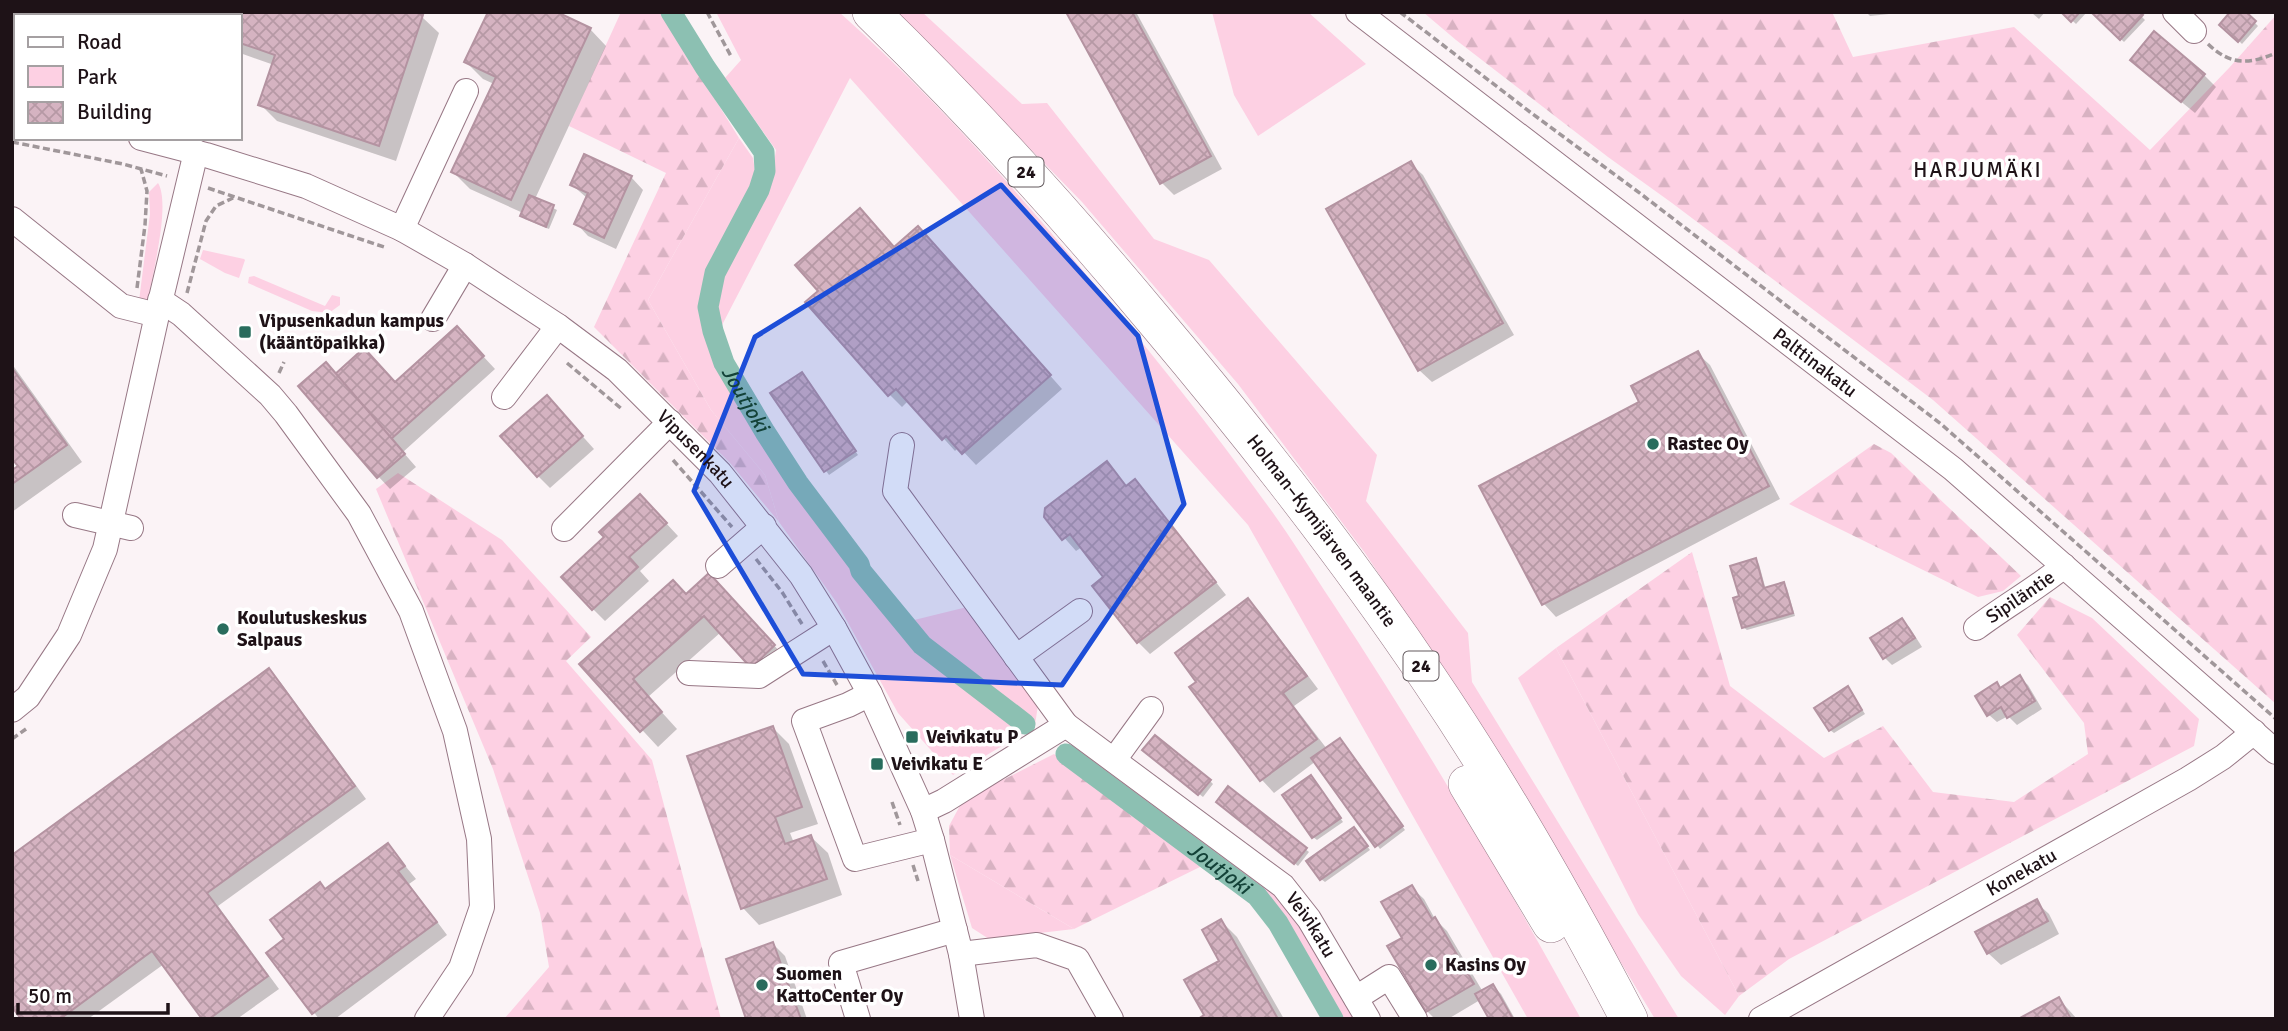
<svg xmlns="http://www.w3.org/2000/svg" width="2288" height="1031" viewBox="0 0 2288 1031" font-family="Signika,sans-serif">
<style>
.green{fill:#fdd0e3}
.forest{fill:url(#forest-firs)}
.shadow{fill:#0003}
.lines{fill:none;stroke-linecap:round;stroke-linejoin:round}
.canal{stroke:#8cc0b2;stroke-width:21}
.building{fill:url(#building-cross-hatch);stroke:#b493a1;stroke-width:2}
.minor-casing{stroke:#977785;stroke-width:26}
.highway-casing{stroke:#977785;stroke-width:38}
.path{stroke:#a0979a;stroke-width:3.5;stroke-dasharray:7 3.5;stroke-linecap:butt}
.minor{stroke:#fff;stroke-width:24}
.highway{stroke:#fff;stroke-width:37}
.marked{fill:#1d4ed8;fill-opacity:0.2;stroke:#1d4ed8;stroke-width:5;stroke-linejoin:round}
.poi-dot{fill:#296c5d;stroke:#fff;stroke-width:2.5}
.labels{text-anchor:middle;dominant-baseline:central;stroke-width:7;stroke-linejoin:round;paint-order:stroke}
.shield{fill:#fff;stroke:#62595d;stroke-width:2}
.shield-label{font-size:18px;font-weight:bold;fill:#1e1217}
.poi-label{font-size:19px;font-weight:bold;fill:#1e1217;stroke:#fff;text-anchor:start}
.street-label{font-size:19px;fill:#1e1217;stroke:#fff}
.neighbourhood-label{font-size:21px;letter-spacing:2px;fill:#1e1217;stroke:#fff}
.water-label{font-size:21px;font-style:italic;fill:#134238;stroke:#fff}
</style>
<defs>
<pattern id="forest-firs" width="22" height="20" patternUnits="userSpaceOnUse" patternTransform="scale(1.75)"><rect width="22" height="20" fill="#fdd0e3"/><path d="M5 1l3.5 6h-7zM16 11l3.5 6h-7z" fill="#d8b2c2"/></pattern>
<pattern id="building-cross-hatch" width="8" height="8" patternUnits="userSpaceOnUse" patternTransform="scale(1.75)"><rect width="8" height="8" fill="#d5b3c1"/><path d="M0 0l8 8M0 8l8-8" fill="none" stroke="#b699a5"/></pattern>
</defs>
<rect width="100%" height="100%" fill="#fbf3f6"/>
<g class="green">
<path d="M716,12h123c93,83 176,176 255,272 59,71 117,143 171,218 24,32 45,67 67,100 89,135 171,275 249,417h-53l-280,-494 -398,-447 -129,249 -3,-20 3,-31 47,-88 4,-13 4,-25 -51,-72 16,-18z"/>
<polygon points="897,12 922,12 1022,104 1047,103 1154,239 1209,260 1377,455 1366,501 1468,633 1472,682 1679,1019 1655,1019 1463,701 1365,553 1238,384 1082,202"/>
<polygon points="1212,12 1308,12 1366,64 1258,136 1234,95"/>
<polygon points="739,138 753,158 756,177 747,198 707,272 700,306 713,356 762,443 840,555 901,636 1024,733 953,775 898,713 837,603 779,522 765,475 711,410 648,300"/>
<path d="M158,183c13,21 -6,94 -11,121l-8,-3 11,-87 -1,-22z"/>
<polygon points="203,250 244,259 245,260 239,278 225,273 200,259"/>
<polygon points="254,276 325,306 332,295 340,297 340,305 329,313 312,311 248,283 249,277"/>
<path d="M967,607l71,98 -3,20c-43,-32 -92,-61 -125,-104z"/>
<polygon points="1556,648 1739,996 1725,1015 1681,976 1638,914 1518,678"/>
<path d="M1063,748l23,1 177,133c39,41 64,88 91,137h-14l-57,-96 -24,-30z"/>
<polygon points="950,855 1074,929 989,939 972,928"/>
</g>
<g class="forest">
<polygon points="621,12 661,12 739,138 648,300 711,410 765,475 779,522 730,463 594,327 666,173 569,126"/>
<polygon points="1423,12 1832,12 1853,57 2014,27 2150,150 2229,68 2276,15 2276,704 1933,400 1672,203 1608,157 1456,40"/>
<polygon points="1874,444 1891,453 2021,576 2003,591 1978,597 1789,504"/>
<polygon points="398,473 502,540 591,637 566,661 652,760 721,1019 504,1019 549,967 540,913 493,769 376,489"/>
<polygon points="1692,552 1730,686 1824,758 1883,726 1933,792 2014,802 2088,754 2084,723 2017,635 2050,597 2092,618 2199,719 2194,746 1789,959 1739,996 1556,648"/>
<polygon points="1054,754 1204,865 1074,929 950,855 949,826 963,800"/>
</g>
<g class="shadow">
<polygon points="12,12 422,17 439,33 396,161 277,121 261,105 274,65 240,53 240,16 16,16 16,40 12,39"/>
<polygon points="1068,12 1136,12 1222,169 1174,195 1162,183"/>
<polygon points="1866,12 1908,12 1870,16"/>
<polygon points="2031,12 2045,12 2039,19"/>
<polygon points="2063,12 2087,12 2076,24"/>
<polygon points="2093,12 2137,12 2145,20 2124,42"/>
<polygon points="2244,12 2258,26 2242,44 2222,24"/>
<polygon points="590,29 606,46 535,199 557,210 549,229 525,219 522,216 523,213 470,189 453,172 494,84 483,79 466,62"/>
<polygon points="2145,72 2204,75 2216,87 2195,113"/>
<polygon points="1410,163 1423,175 1514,335 1432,382 1419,370"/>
<polygon points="631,177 643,190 616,249 588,236 576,223 587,198 572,185"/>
<polygon points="930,240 1062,389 976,465 959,447 955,451 909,400 902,407 889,394 895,249"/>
<polygon points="469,341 495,369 403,452 416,467 390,489 378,476 337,375 395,384"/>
<polygon points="1697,353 1710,365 1780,499 1556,617 1544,604 1482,487 1641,402"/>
<polygon points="12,364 82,462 12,512 12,472 20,467 12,456"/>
<polygon points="805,377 858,455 829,475 772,394"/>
<polygon points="559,410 594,449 550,488 538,476"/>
<polygon points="1107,463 1128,487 1135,481 1147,494 1226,595 1150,654 1138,642 1105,577 1082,547 1076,551 1046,517"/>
<polygon points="652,508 678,536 640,571 649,581 605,621 593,609"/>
<polygon points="1755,560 1759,564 1766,590 1783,584 1787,588 1795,616 1747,630 1743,627 1741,597"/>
<polygon points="726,592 790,663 768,683 721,632 648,697 677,729 658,747 581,664 686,596"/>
<polygon points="1248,600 1260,612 1318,689 1294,706 1327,749 1343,744 1405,830 1380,849 1316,761 1274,793 1262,780 1192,687 1199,682"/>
<polygon points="1902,620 1910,628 1922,647 1892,665 1884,657"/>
<polygon points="269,670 281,683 366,799 218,906 279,989 237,1019 204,1019 164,964 88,1019 23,1019"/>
<polygon points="2020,678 2028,685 2042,709 2017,725 2008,716 1997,722 1989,715 1996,684 2001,689"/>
<polygon points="1851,692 1865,714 1834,733 1830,730"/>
<polygon points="773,728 789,744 818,824 790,833 794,843 811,837 828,853 842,895 759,925 743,908"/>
<polygon points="1148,753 1210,781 1213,784 1203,797"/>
<polygon points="1314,781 1343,822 1317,840 1313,837"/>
<polygon points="1222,806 1305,849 1309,852 1298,866"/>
<polygon points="1357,833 1370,850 1325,882 1321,879"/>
<polygon points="388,845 416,879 409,884 447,935 335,1019 319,1019 269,953 287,940 326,890"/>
<polygon points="1411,887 1424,899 1435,919 1447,931 1483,992 1493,986 1501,994 1515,1019 1491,1019 1480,1000 1448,1019 1435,1019 1427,1011 1404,938"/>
<polygon points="2036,902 2049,914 2059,934 2001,965 1988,953"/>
<polygon points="1221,921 1237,937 1284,1019 1201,1019 1206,1016 1222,961"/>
<polygon points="773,944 785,956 807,1019 747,1019"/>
<polygon points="2059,999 2077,1019 2022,1019"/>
</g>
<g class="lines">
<g class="canal">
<path id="s1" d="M671,12l34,55 59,85 1,19 -6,19 -44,83 -7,34 5,24 11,32 41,69 33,51 61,81 2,7 61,74 103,79"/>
<path id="s2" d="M1066,754l191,142 21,27 55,96"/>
</g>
</g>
<g class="building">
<polygon points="12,12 414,12 423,15 379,146 258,105 275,55 240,43 240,16 16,16 16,30 12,29"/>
<polygon points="488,12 557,12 591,28 511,200 451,172 496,77 464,62"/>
<polygon points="1066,12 1132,12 1211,156 1160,184"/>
<polygon points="2061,12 2080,12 2071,22"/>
<polygon points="2091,12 2139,12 2143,15 2120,40"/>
<polygon points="2230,12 2246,12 2256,21 2238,42 2219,25"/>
<polygon points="2154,31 2205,74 2181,102 2130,60"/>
<polygon points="584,154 632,176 604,238 574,224 588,193 570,185"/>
<polygon points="1411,161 1503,323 1418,371 1326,209"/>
<polygon points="529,195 554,205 546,227 520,216"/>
<polygon points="860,208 894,247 918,226 1051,375 962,454 946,436 942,440 896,389 888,396 805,302 818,291 795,265"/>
<polygon points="457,326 484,356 391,439 334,375 364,348 395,382"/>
<polygon points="1698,351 1769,486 1542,605 1479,486 1639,402 1631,386"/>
<polygon points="326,362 405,454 377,478 298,386"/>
<polygon points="12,368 67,445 12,484 12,470 18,466 12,459"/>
<polygon points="802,372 856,451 824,472 770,393"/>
<polygon points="547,395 583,436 537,477 500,436"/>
<polygon points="1107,461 1126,486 1135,479 1216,582 1137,643 1092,586 1103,577 1070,534 1062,540 1044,517 1045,508"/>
<polygon points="640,494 667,523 629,557 638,567 592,610 561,577 604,537 599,532"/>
<polygon points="1756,558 1764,588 1784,582 1793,613 1742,628 1733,598 1739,596 1730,566"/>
<polygon points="709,573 775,645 751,668 704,616 633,679 662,712 640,732 579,664 673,580 686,594"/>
<polygon points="1248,598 1307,676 1283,693 1317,739 1260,781 1189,687 1196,682 1175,653"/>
<polygon points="1902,618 1915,638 1883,659 1870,638"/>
<polygon points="269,668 355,786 207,893 268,976 209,1019 202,1019 152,951 60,1019 21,1019 12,1007 12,855"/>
<polygon points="2020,675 2035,701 2007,718 2001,707 1987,716 1975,696 1997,682 2000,688"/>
<polygon points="1848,686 1862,710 1829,731 1814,708"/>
<polygon points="773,726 802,807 775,817 785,844 811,835 827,879 741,909 687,756"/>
<polygon points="1155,735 1211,780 1198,795 1142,750"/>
<polygon points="1340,738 1403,826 1375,847 1311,758"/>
<polygon points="1311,775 1341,818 1312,838 1282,795"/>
<polygon points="1228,786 1307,848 1294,864 1216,802"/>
<polygon points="1354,827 1368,846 1320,880 1306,861"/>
<polygon points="388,843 405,866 398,871 437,922 312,1014 266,953 284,939 270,920 320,882 325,889"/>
<polygon points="1412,885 1432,919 1435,917 1474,984 1426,1012 1387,946 1402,938 1381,902"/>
<polygon points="2037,899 2048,921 1987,954 1975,932"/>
<polygon points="1221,919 1278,1019 1198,1019 1204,1015 1184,980 1219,961 1202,930"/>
<polygon points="773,942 798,1011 801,1019 746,1019 726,959"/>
<polygon points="1493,984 1513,1019 1489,1019 1475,994"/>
<polygon points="2059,997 2071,1019 2018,1019"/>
</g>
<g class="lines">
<defs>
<g id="minor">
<path id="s3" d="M1358,12l595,457 323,283"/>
<polyline points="2175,12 2194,31"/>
<polyline points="12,114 16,115"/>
<path id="s4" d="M141,138l65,17 100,31 96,43 63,36 93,61 59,44 103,103 81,102 33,53 36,66 53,117 9,29 29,114 11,65"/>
<polyline points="12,219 121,306 157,315"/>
<polyline points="402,229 466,91"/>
<polyline points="160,300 181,314 270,395 286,414 359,514 411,611 455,731 479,839 482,907 461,968 427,1019"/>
<polyline points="433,319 465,265"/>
<polyline points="504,397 558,326"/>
<polyline points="902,445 895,491 1066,725 944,801 923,811"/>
<polyline points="75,515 131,528"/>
<polyline points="564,529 670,422"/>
<polyline points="718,566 764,526"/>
<path id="s5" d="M1976,628c29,-22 60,-39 88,-62"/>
<polyline points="1016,657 1080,611"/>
<polyline points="689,673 759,676 834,628"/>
<polyline points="870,694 848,705 804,721 855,859 932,840"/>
<polyline points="12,710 28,697 69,635 105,549 157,315 196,152"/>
<path id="s6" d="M1066,725l217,161 26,33 59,100"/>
<polyline points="1114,760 1151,709"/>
<polyline points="961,954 1037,945 1077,959 1111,1019"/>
<polyline points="1356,998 1389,977 1415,1019"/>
<polyline points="858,1019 841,963 955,930"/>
<path id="s7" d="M1761,1019l427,-240 35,-22 31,-25"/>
</g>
<g id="highway">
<path id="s8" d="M871,12c101,98 194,201 284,309 97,115 190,233 274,358 74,109 139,223 200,340"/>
<polyline points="1467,784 1551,924"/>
</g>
</defs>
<use href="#minor" class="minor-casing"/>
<use href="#highway" class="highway-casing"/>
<g class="path">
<polyline points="707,12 732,58"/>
<polyline points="1400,12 1530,112 1641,194 1941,424 2276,719"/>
<path d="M2208,44c22,21 40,21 68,9"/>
<polyline points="12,142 123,164 167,176"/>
<polyline points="208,188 387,248"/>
<polyline points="137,288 145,225 147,191 141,169"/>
<polyline points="187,293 206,221 216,206 233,198"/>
<polyline points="567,363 623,410"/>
<polyline points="279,373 284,362"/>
<polyline points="673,460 732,527"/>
<polyline points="756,559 782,592 802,624"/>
<polyline points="823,661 837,685"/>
<polyline points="12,739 26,729"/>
<polyline points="892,802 900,825"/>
<polyline points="913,865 918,881"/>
</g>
<use href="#minor" class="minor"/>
<use href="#highway" class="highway"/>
</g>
<path class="marked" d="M1001,185l137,151 46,168 -122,181 -259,-11 -109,-183 61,-154z"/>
<g class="poi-dot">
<rect x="238" y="325" width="14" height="14" rx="3.5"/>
<circle cx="1653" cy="444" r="7"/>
<circle cx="223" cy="629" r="7"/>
<rect x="905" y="730" width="14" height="14" rx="3.5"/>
<rect x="870" y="757" width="14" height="14" rx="3.5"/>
<circle cx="1431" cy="965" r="7"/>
<circle cx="762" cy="985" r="7"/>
</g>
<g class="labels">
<g class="shield">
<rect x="1008.5" y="157.5" width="35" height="29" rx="5"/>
<rect x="1403.5" y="651.5" width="35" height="29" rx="5"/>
</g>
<g class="shield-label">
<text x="1026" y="172">24</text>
<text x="1421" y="666">24</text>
</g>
<g class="poi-label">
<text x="259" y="321">Vipusenkadun kampus<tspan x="259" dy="22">(kääntöpaikka)</tspan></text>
<text x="1667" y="444">Rastec Oy</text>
<text x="237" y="618">Koulutuskeskus<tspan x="237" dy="22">Salpaus</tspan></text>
<text x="926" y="737">Veivikatu P</text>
<text x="891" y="764">Veivikatu E</text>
<text x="1445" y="965">Kasins Oy</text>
<text x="776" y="974">Suomen<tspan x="776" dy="22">KattoCenter Oy</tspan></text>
</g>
<g class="street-label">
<text stroke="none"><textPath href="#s3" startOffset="576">Palttinakatu</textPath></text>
<text stroke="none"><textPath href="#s4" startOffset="646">Vipusenkatu</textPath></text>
<text stroke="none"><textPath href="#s8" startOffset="688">Holman–Kymijärven maantie</textPath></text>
<text stroke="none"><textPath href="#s5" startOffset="54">Sipiläntie</textPath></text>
<text stroke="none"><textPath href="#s7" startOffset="299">Konekatu</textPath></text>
<text stroke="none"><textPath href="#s6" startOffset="318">Veivikatu</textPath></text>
</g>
<g class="neighbourhood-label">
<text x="1978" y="170">HARJUMÄKI</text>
</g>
<g class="water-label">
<text stroke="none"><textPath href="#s1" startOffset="436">Joutjoki</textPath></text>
<text stroke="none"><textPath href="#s2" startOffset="191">Joutjoki</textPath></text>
</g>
</g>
<rect width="2288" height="1031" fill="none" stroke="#1e1217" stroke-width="28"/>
<rect x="14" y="14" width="228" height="126" fill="#ffffff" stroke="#a5a0a2" stroke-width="2"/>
<rect x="28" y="37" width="35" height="10" fill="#ffffff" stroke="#a5a0a2" stroke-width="2"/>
<text x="77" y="49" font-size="21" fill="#1e1217">Road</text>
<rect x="28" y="66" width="35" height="21" fill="#fdd0e3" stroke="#a5a0a2" stroke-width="2"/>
<text x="77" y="84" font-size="21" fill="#1e1217">Park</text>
<rect x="28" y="102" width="35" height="21" fill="url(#building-cross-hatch)" stroke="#a5a0a2" stroke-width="2"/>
<text x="77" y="119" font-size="21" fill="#1e1217">Building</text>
<path d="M18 1003v10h150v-10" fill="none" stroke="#1e1217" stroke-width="3.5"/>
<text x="28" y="1003" font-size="21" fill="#1e1217" stroke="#ffffff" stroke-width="5" paint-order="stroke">50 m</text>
</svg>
